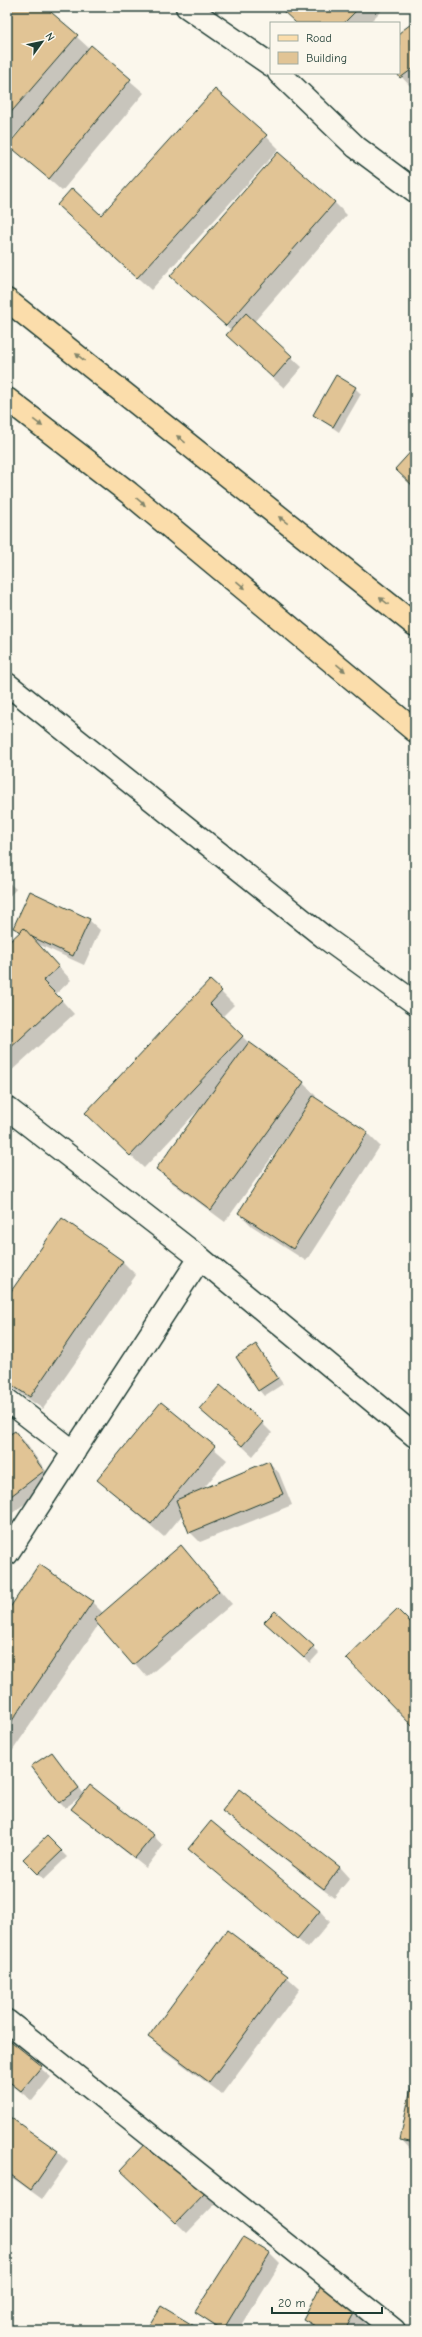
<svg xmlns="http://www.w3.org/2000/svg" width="422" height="2337" viewBox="0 0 422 2337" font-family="'Comic Neue',sans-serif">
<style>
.shadow{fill:#0003}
.building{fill:#e1c495;stroke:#1f3d34}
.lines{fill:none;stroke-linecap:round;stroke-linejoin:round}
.street-casing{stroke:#1f3d34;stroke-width:25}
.primary-casing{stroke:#1f3d34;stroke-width:25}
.street{stroke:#fbf7ec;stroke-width:22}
.primary{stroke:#fbddab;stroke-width:22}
.oneway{fill:#82856a}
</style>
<rect width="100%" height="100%" fill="#fbf7ec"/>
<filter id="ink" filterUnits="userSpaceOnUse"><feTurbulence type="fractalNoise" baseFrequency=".025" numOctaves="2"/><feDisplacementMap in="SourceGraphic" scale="8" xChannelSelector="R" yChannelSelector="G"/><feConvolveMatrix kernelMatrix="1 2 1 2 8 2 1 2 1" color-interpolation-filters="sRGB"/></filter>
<g filter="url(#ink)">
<g class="shadow">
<polygon points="7,7 44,7 90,49 91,47 144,93 62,191 10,145 24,128 22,127 7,144"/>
<polygon points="286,7 385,7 369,23 297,23"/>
<polygon points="415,22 415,84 411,87 398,73 399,34"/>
<polygon points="266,136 279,149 151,290 72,218 101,217"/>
<polygon points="334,202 347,215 254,322 302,367 284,388 237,345 231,330 171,276"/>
<polygon points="355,388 361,394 339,432 314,415"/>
<polygon points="7,881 16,889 7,899"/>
<polygon points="89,920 100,930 84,965 38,944 71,980 56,994 74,1014 9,1073 7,1071 7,945 20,933 15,928"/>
<polygon points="210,981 234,1005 222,1017 250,1044 303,1083 316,1096 314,1098 367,1133 380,1146 306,1261 252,1226 239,1213 287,1140 285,1139 225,1222 171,1182 158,1169 200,1108 144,1168 99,1126"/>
<polygon points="62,1219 123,1262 136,1275 43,1409 7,1384 7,1299"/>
<polygon points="256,1345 283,1384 264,1396 259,1390"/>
<polygon points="161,1403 227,1460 203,1489 269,1462 279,1473 292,1505 200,1542 190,1532 183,1514 164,1537 98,1480"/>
<polygon points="201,1409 262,1423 272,1433 253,1456"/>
<polygon points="15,1432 25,1442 54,1482 7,1517 7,1438"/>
<polygon points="7,1525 25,1540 8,1567 7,1567"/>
<polygon points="181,1547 232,1604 147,1677 99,1624 11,1753 7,1750 7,1614 92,1602 103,1613"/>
<polygon points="275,1613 319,1653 310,1663 271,1628"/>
<polygon points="57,1759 84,1794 153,1835 163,1846 146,1868 72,1809 83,1795 65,1808 59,1802"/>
<polygon points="7,1767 12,1772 7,1778"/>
<polygon points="224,1811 340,1867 350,1878 334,1898 234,1821"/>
<polygon points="47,1837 67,1857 44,1879 24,1859"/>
<polygon points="190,1849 320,1911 330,1922 308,1948"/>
<polygon points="287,1977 300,1989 222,2094 163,2050 150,2037"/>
<polygon points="7,2040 51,2077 32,2101 7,2081"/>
<polygon points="415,2076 415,2142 411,2141 415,2144 415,2151 411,2150 401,2139"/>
<polygon points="7,2117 57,2152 68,2162 42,2199 7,2174"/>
<polygon points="151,2139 217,2202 187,2233 132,2180"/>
<polygon points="243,2238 270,2254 280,2264 239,2330 219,2330 197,2312"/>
<polygon points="322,2287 368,2317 360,2330 316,2330 304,2319"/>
</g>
<g class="building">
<polygon points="7,7 45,7 78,35 7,117"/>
<polygon points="285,7 360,7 344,23 296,23 282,10"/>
<polygon points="415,21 415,67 400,78 397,73 399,73 399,33"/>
<polygon points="91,45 131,79 49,179 8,145"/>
<polygon points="215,89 267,135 137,278 57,205 72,188 101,215"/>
<polygon points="278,152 335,202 226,326 170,276"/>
<polygon points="246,313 292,356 273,378 226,335"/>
<polygon points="336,375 356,387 333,427 313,415"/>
<polygon points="415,447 415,488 395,469"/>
<polygon points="30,891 90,919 73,956 13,928"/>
<polygon points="24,928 59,967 43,981 62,1000 7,1051 7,944"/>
<polygon points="210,980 222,991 210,1004 243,1036 130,1156 85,1113"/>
<polygon points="249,1042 304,1082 211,1210 156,1169"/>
<polygon points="313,1096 368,1132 293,1249 238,1213"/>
<polygon points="62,1218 123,1261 30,1397 7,1382 7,1297"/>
<polygon points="256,1344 278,1378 258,1391 236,1357"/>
<polygon points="220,1385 263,1422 242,1446 199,1409"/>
<polygon points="161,1402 215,1446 151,1524 97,1480"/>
<polygon points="15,1431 44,1471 7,1499 7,1436"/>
<polygon points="269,1461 283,1494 189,1533 176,1500"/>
<polygon points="181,1545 219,1591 133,1665 94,1620"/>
<polygon points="39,1564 93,1601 7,1728 7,1612"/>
<polygon points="397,1609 415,1627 415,1729 346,1658"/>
<polygon points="275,1611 314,1646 304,1658 264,1622"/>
<polygon points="52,1752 79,1788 59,1803 31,1766"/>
<polygon points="90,1785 154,1835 135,1858 71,1809"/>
<polygon points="239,1789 340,1867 324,1889 222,1811"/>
<polygon points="211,1821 320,1911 297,1939 188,1849"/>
<polygon points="47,1836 62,1851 38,1874 23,1859"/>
<polygon points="227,1930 288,1976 209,2082 148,2037"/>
<polygon points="7,2038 42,2066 21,2091 7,2080"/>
<polygon points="415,2042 415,2066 413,2066"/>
<polygon points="414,2073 415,2074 415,2143 400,2140"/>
<polygon points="7,2115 58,2151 31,2190 7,2172"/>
<polygon points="151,2137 207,2191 176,2223 120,2170"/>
<polygon points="243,2237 270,2253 223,2330 195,2312"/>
<polygon points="321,2285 358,2306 345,2330 322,2330 303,2319"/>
<polygon points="161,2306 201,2330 146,2330"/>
</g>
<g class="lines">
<defs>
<g id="street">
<polyline points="187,7 271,65"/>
<polyline points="279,73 356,147 415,191"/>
<polyline points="7,684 324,937 415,1003"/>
<polyline points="7,1108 200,1258 415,1436"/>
<polyline points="7,1400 74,1452"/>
<polyline points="7,1554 200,1258"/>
<polyline points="7,2021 394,2330"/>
</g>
<g id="primary">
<polyline points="7,300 415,625"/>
<polyline points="7,399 129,493 415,731"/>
</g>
</defs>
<use href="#street" class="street-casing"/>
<use href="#primary" class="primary-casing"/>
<use href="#street" class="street"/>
<use href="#primary" class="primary"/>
</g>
<defs><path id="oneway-solid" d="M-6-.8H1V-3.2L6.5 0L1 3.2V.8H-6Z"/></defs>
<g class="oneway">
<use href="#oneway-solid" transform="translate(80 357) rotate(-141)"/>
<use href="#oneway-solid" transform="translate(38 423) rotate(37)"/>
<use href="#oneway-solid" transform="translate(181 439) rotate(-141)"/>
<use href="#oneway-solid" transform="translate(141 502) rotate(40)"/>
<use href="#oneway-solid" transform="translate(283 520) rotate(-142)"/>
<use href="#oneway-solid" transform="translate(241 585) rotate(40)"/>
<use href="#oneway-solid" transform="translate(384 601) rotate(-142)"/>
<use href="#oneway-solid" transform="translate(341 668) rotate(40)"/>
</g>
</g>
<rect width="422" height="2337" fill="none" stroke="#fbf7ec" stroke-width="24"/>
<rect x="12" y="12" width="398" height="2313" fill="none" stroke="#1f3d34" stroke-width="1.5" filter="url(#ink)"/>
<rect x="270" y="22" width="130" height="52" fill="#fbf7ec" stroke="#a3ada2"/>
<rect x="278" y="35" width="20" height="6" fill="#fbddab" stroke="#a3ada2"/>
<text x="306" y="42" font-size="12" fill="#1f3d34">Road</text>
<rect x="278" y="52" width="20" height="12" fill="#e1c495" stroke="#a3ada2"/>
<text x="306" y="62" font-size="12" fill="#1f3d34">Building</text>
<g transform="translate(42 42) rotate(57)" stroke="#fbf7ec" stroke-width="3" paint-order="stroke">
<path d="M0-3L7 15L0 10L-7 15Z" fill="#1f3d34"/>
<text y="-6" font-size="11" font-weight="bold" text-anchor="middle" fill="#1f3d34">N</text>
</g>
<path d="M272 2307v6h110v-6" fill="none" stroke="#1f3d34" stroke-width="2"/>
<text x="278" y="2307" font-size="12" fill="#1f3d34" stroke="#fbf7ec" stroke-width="3" paint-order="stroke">20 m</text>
</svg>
